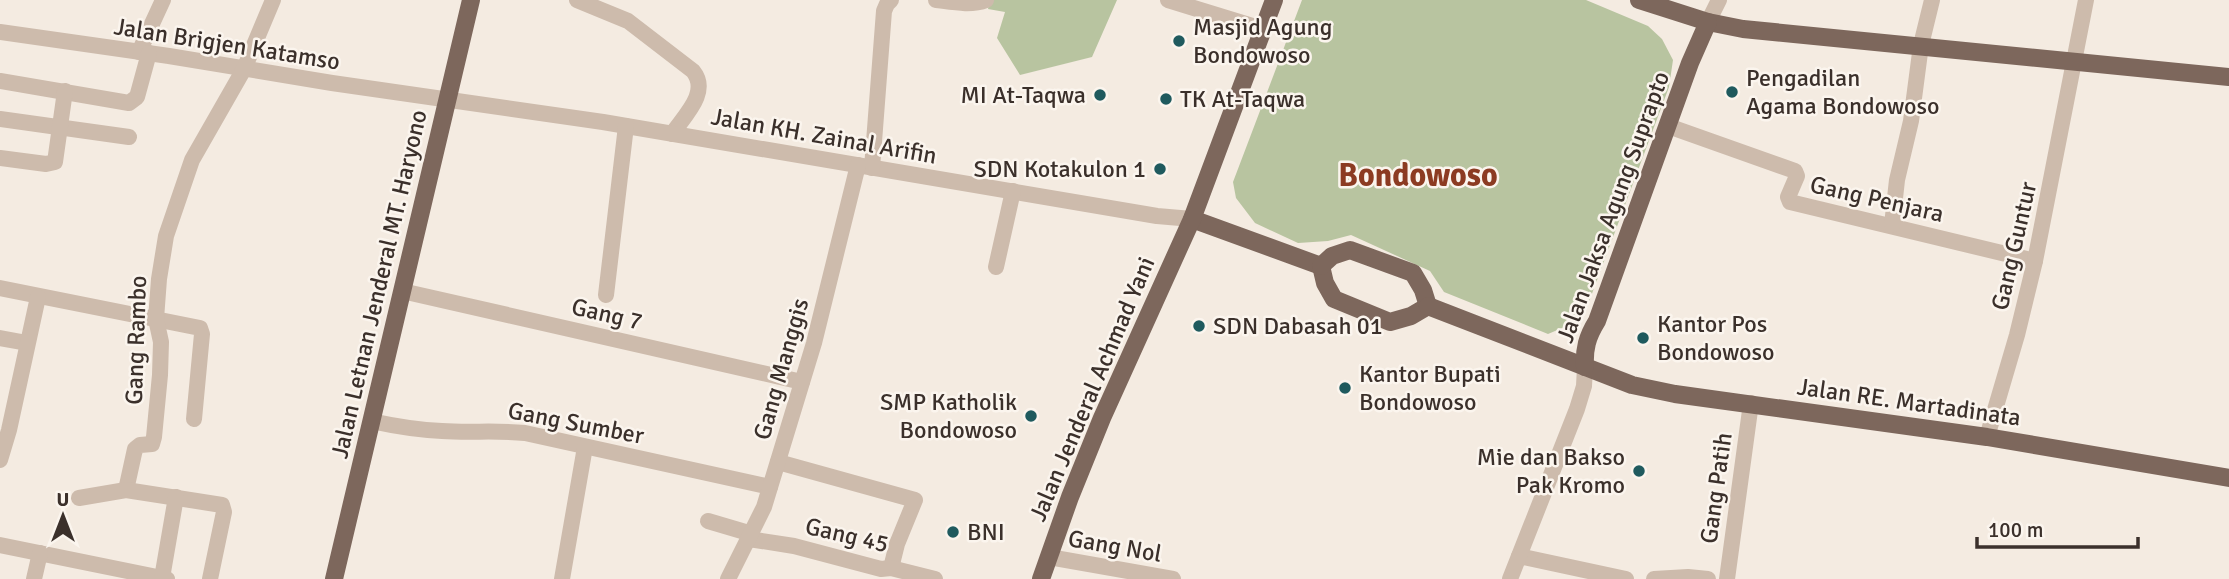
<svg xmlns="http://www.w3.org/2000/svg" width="2229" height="579" viewBox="0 0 2229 579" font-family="Signika,sans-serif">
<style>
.green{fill:#b8c4a0}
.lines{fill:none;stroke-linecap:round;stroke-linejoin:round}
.minor{stroke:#cdbbac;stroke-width:16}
.major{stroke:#7d675c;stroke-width:18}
.poi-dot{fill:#1f5a5e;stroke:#fbf5ee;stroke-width:2.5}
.labels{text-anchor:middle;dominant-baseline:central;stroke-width:5;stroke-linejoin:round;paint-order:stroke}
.poi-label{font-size:24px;fill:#3b302b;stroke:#fbf5ee;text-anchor:start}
.street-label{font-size:24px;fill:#3b302b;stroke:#fbf5ee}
.district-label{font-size:32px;font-weight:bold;fill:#8c3b22;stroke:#fbf5ee}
</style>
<rect width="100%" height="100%" fill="#f4ebe1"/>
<g class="green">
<polygon points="990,0 1117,0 1092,57 1020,75 997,38 1005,12 988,9"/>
<polygon points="1302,0 1586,0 1648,26 1662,39 1673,60 1669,87 1587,307 1569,325 1548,334 1444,292 1430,271 1351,235 1328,241 1298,243 1255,223 1236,198 1233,182"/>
</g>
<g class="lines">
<g class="minor">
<path d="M577,0l51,21 65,50c17,21 -8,44 -21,63"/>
<path d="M936,0c16,2 35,6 50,0"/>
<polyline points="1168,0 1262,29"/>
<polyline points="1708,22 1719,0"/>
<polyline points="0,32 169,56 332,83 603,122 1157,216 1192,219"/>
<polyline points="139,52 163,0"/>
<polyline points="0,81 129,103 137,97 149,53"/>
<polyline points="0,119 129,137"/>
<polyline points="1668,126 1795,171 1797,176 1788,197 1790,202 2035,261"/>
<polyline points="0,158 46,164 55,162 65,91"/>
<polyline points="872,168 884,11 887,4 891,0"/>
<polyline points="1892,225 1897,180 1911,121 1921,45 1932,0"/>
<polyline points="996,267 1013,191"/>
<polyline points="0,288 200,328 202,334 194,419"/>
<polyline points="402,291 802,382"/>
<polyline points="606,295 626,126"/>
<polyline points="0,338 27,343"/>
<path d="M371,421c23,5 47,9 71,10 28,2 54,-1 83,2l245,54"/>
<polyline points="1987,437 2017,335 2035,261 2086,0"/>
<polyline points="0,460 9,430 38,297"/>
<polyline points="778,462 915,500 897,544 891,568"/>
<polyline points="126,490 135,449 140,445 152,444 154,437 160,375 161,342 156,319 159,279 166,236 192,160 244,69 273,0"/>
<polyline points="79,498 126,490 222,505 224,512 210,579"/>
<polyline points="708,521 752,534"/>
<polyline points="749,539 794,546 881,569 891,568 935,579"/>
<polyline points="0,545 167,579"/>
<polyline points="1519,556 1626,579"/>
<polyline points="1049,557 1173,579"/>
<polyline points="162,578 176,497"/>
<polyline points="34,579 40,553"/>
<polyline points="562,579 585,447"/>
<polyline points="728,579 764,507 814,343 858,165"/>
<polyline points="1510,579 1577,409 1584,386 1585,367"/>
<polyline points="1654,579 1688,577 1708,579"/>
<polyline points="1727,579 1751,403"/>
</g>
<g class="major">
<polyline points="1639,0 1708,22 1743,29 2229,77"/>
<polyline points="1192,219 1321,266"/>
<polyline points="1321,266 1325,283 1334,299 1390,322 1411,316 1428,306"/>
<polyline points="1321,266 1332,256 1350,250 1413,273 1423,290 1428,306"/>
<polyline points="1428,306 1632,385 1675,394 1987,437 2229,478"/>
<path d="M1585,367c-1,-18 2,-30 12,-46l93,-258 18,-41"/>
<polyline points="334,579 471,0"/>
<polyline points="1041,579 1070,497 1102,418 1192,219 1274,0"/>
</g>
</g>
<g class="poi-dot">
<circle cx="1179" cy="41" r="7"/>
<circle cx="1732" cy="92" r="7"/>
<circle cx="1100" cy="95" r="7"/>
<circle cx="1166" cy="99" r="7"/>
<circle cx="1160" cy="169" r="7"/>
<circle cx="1199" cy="326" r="7"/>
<circle cx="1643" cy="338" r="7"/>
<circle cx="1345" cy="388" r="7"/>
<circle cx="1031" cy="416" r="7"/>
<circle cx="1639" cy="471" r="7"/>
<circle cx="953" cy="532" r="7"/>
</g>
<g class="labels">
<g class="poi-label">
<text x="1193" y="27">Masjid Agung<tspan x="1193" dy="28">Bondowoso</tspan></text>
<text x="1746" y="78">Pengadilan<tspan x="1746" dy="28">Agama Bondowoso</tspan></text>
<text x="1086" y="95" text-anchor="end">MI At-Taqwa</text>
<text x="1180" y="99">TK At-Taqwa</text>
<text x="1146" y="169" text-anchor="end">SDN Kotakulon 1</text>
<text x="1657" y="324">Kantor Pos<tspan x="1657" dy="28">Bondowoso</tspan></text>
<text x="1213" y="326">SDN Dabasah 01</text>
<text x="1359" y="374">Kantor Bupati<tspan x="1359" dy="28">Bondowoso</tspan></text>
<text x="1017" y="402" text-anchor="end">SMP Katholik<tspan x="1017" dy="28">Bondowoso</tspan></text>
<text x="1625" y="457" text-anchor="end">Mie dan Bakso<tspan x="1625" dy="28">Pak Kromo</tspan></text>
<text x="967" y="532">BNI</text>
</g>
<g class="street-label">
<text transform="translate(227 44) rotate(9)">Jalan Brigjen Katamso</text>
<text transform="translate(824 136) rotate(10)">Jalan KH. Zainal Arifin</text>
<text transform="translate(1877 199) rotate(13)">Gang Penjara</text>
<text transform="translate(1613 207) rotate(-70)">Jalan Jaksa Agung Suprapto</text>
<text transform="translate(2014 246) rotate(-77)">Gang Guntur</text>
<text transform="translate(379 284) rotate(-77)">Jalan Letnan Jenderal MT. Haryono</text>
<text transform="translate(607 314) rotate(13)">Gang 7</text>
<text transform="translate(136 340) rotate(-88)">Gang Rambo</text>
<text transform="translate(781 369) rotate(-74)">Gang Manggis</text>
<text transform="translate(1092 389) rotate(-67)">Jalan Jenderal Achmad Yani</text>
<text transform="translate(1909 402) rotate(8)">Jalan RE. Martadinata</text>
<text transform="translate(576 423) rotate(11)">Gang Sumber</text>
<text transform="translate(1716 488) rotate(-82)">Gang Patih</text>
<text transform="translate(847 535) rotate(13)">Gang 45</text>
<text transform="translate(1115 546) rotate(10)">Gang Nol</text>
</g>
<g class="district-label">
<text x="1418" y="175">Bondowoso</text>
</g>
</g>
<g transform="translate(63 516)" stroke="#fbf5ee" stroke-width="5" paint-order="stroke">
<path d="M0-5L12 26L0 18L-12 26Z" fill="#3b302b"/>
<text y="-10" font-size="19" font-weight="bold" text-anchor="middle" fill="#3b302b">U</text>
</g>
<path d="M1977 537v10h161v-10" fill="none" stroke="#3b302b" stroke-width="3.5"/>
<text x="1988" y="537" font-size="21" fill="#3b302b" stroke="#fbf5ee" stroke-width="5" paint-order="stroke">100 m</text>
</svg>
